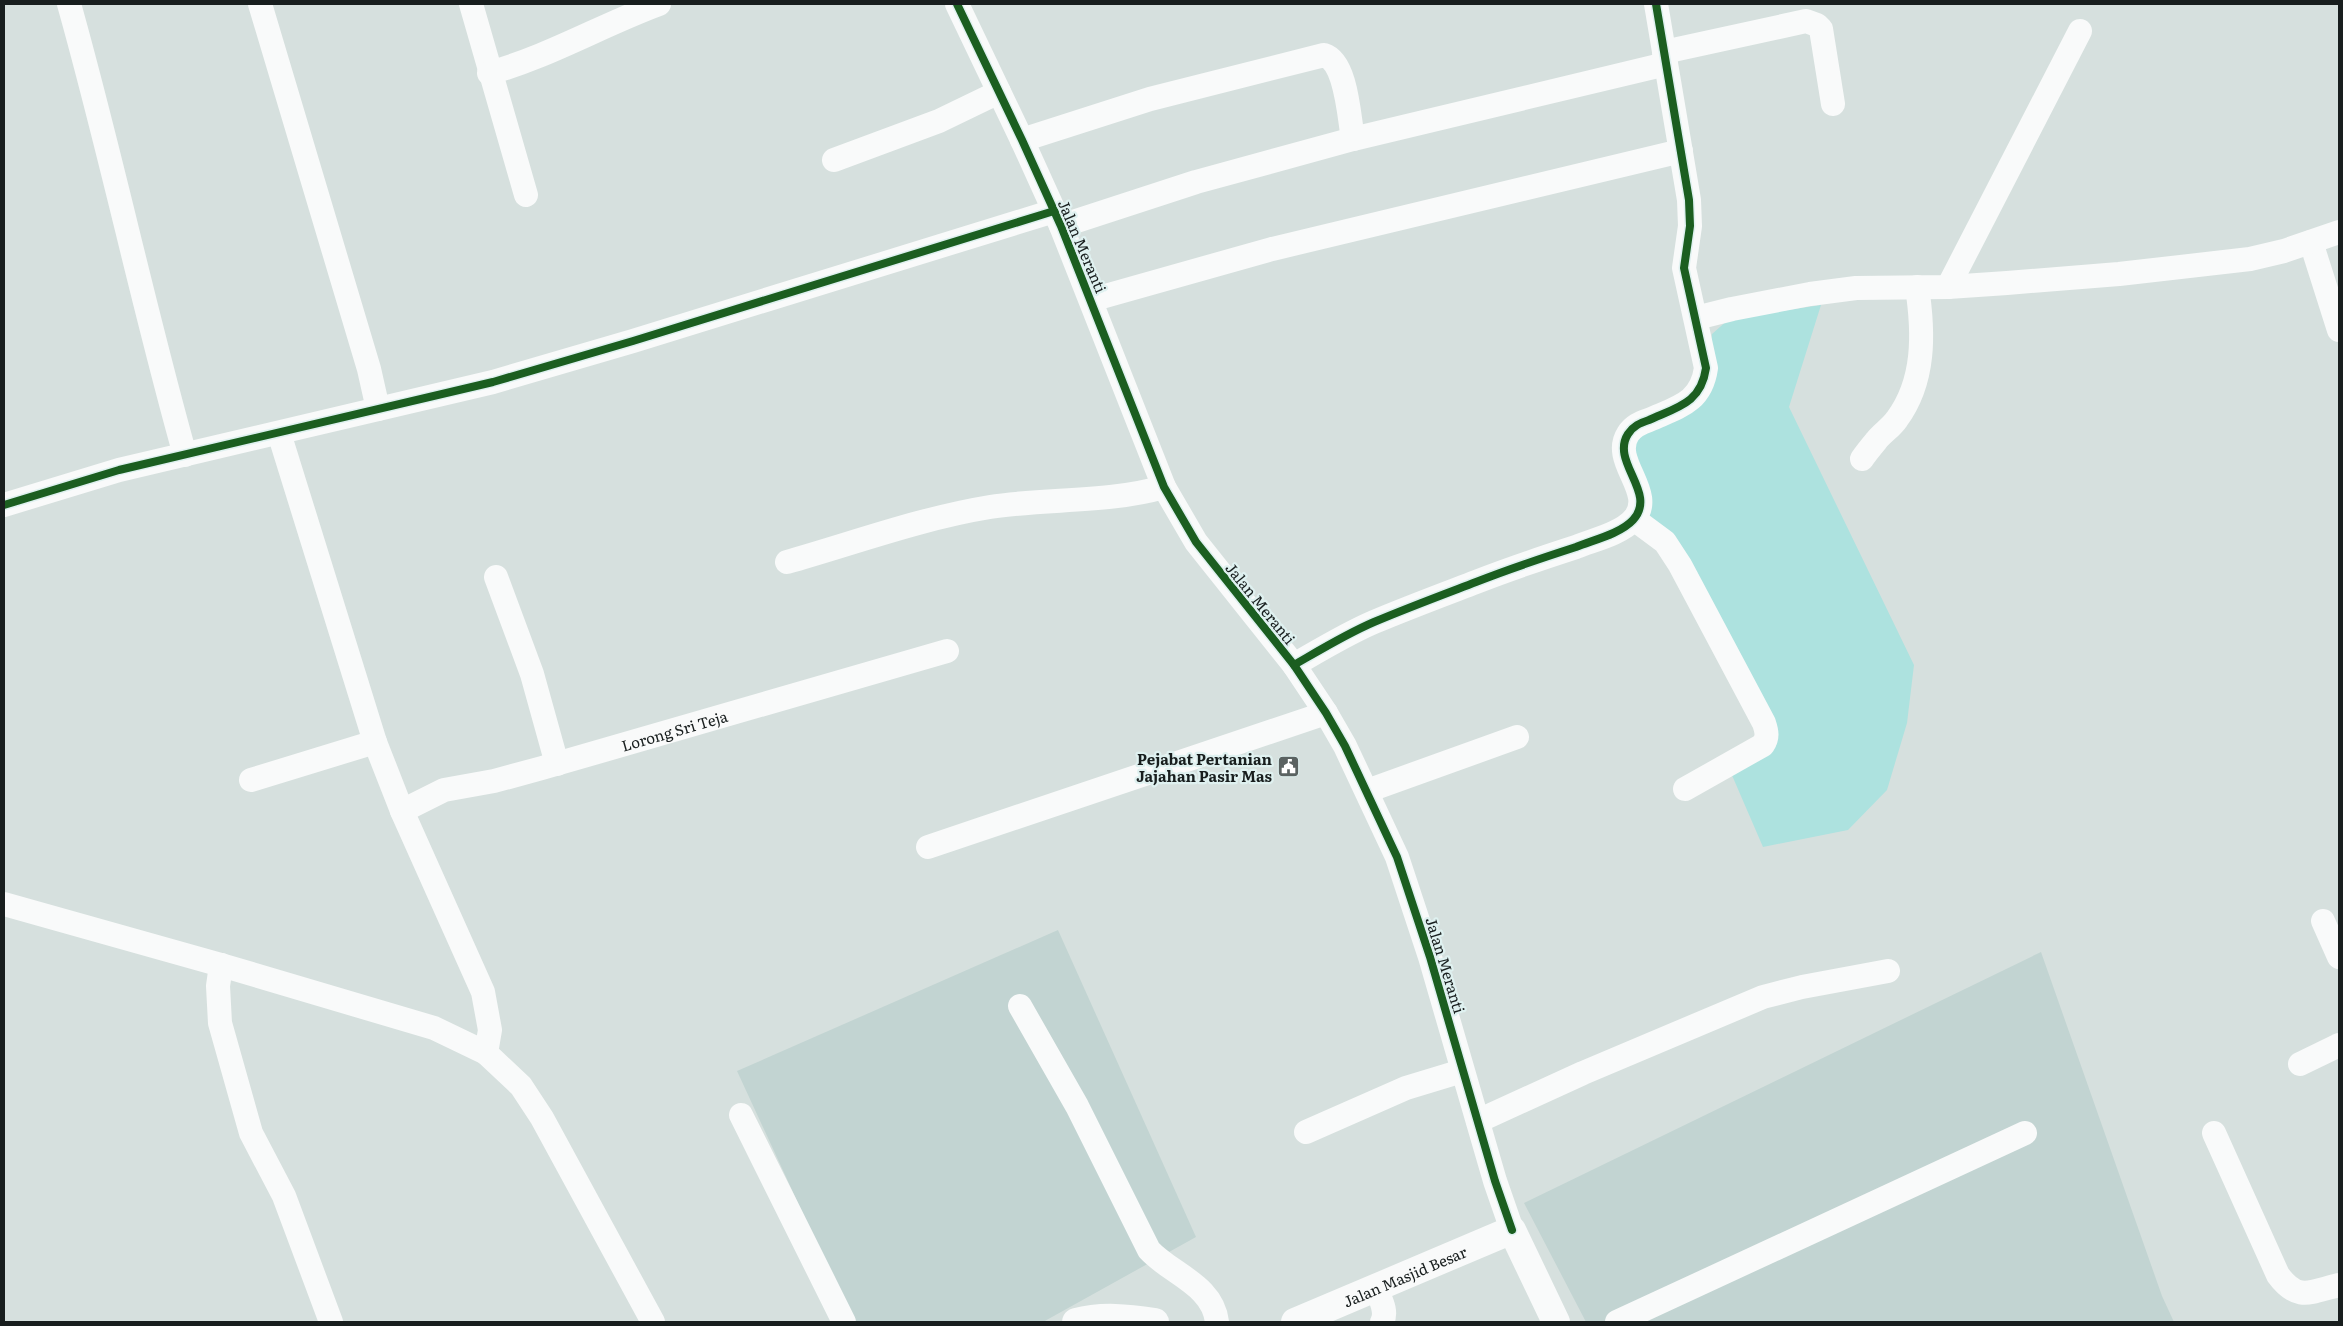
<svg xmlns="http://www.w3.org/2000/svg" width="2343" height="1326" viewBox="0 0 2343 1326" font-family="Literata,serif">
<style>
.built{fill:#c2d4d2}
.green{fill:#ade2df}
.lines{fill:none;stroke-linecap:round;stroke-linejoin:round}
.minor{stroke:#f9fafa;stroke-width:24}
.major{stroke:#f9fafa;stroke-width:28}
.cycleway-casing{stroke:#dff1f0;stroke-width:11}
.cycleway{stroke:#1b5e20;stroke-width:8}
.labels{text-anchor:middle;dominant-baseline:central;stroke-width:4.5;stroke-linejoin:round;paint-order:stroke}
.street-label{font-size:15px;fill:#181e1e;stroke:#dff1f0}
.poi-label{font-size:15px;font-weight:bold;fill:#181e1e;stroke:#dff1f0;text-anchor:end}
</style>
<rect width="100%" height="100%" fill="#d6e0de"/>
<g class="built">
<polygon points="1058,930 1196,1237 1043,1322 853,1322 737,1071"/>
<polygon points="2041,952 2162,1296 2174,1322 1586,1322 1524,1203"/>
</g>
<polygon class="green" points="1821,305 1789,407 1914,665 1907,723 1887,790 1848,830 1763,847 1731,773 1777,744 1773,732 1644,515 1633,439 1704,402 1712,334 1729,319"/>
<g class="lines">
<g class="minor">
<path d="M69,4c42,149 74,302 116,451"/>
<polyline points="260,4 369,369 378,409"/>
<polyline points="471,4 526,195"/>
<polyline points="957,4 1022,140 1061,226 1164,487 1196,542 1294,665 1326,713 1345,746 1397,857 1430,957 1495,1181 1512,1230"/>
<polyline points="1664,52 1806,21 1817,25 1821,29 1833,104"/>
<path d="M489,73c59,-16 113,-48 170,-69"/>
<path d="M1022,140l128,-41 174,-44c23,7 25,63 29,84"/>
<polyline points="834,160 939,121 999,92"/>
<polyline points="1061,226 1196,182 1353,139 1666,64"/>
<polyline points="2311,242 2339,330"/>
<polyline points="1948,287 2080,31"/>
<polyline points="1091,300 1272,249 1681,151"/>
<polyline points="1696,318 1732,309 1810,294 1856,288 1948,287 2007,283 2119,274 2250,259 2284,251 2339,232"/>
<polyline points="279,433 375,742 402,811 483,992 490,1030 486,1053"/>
<path d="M1862,459c4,-6 9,-12 14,-18 6,-8 15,-13 21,-22 28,-38 27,-86 20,-132"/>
<polyline points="4,505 119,470 493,382 633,341 1054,211"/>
<path d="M1634,519l31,23 15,23 84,158c3,9 4,14 -1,22l-78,44"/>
<path d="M787,562c67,-19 135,-44 203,-55 58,-9 118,-4 174,-20"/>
<polyline points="496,577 532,674 557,764"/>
<path d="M1294,665c26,-15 52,-31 80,-43 33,-14 68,-27 102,-40 33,-13 66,-24 100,-35 17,-7 44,-13 57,-27 25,-27 -23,-58 -5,-86 5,-8 12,-11 21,-14 29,-13 52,-17 57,-52l-22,-100 6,-42 -1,-26 -33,-196"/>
<polyline points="251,780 375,742"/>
<polyline points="1367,791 1517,737"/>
<path id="s1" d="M402,811l42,-21 50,-9 48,-13 405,-117"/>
<polyline points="928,847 1326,713"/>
<polyline points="4,904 221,965 434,1028 486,1053 521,1086 542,1118 653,1322"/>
<polyline points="2323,921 2339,957"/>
<polyline points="221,965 218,986 220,1023 251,1133 284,1196 331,1322"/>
<path d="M1020,1006l57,100 72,144c22,24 64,35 68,72"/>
<polyline points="2300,1064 2339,1045"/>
<polyline points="741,1115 844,1322"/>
<polyline points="1478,1121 1583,1073 1763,997 1802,987 1888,971"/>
<polyline points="1306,1132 1406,1088 1462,1071"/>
<path d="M2214,1133l64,142c20,27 32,17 61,10"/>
<path d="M1376,1288c4,11 12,23 6,34"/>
<polyline points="1617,1322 2025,1133"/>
</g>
<g class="major">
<path d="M1076,1322c26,-7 52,-4 79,0"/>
<path id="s2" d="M1295,1322l217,-92 44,92"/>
</g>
<defs>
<g id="cycleway">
<polyline points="957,4 1022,140 1061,226 1164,487 1196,542 1294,665 1326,713 1345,746 1397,857 1430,957 1495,1181 1512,1230"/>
<polyline points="4,505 119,470 493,382 633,341 1054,211"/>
<path d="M1294,665c26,-15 52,-31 80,-43 33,-14 68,-27 102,-40 33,-13 66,-24 100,-35 17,-7 44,-13 57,-27 25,-27 -23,-58 -5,-86 5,-8 12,-11 21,-14 29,-13 52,-17 57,-52l-22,-100 6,-42 -1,-26 -33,-196"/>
</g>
</defs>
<use href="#cycleway" class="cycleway-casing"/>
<use href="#cycleway" class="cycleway"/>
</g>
<defs>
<symbol id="civic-square" viewBox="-11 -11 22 22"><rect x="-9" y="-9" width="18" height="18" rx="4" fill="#5a6261" stroke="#dff1f0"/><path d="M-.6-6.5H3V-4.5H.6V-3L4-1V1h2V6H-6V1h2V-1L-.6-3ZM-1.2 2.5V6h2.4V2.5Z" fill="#fff"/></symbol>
</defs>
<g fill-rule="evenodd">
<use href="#civic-square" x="1276" y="754" width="25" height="25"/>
</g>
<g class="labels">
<g class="street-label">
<text transform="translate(1083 246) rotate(67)">Jalan Meranti</text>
<text transform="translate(1261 603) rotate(51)">Jalan Meranti</text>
<text stroke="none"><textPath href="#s1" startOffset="285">Lorong Sri Teja</textPath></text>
<text transform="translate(1446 965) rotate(73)">Jalan Meranti</text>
<text stroke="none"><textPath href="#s2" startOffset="119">Jalan Masjid Besar</textPath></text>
</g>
<g class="poi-label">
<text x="1272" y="758">Pejabat Pertanian<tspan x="1272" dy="17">Jajahan Pasir Mas</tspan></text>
</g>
</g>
<rect width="2343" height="1326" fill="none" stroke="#181e1e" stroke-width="10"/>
</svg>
